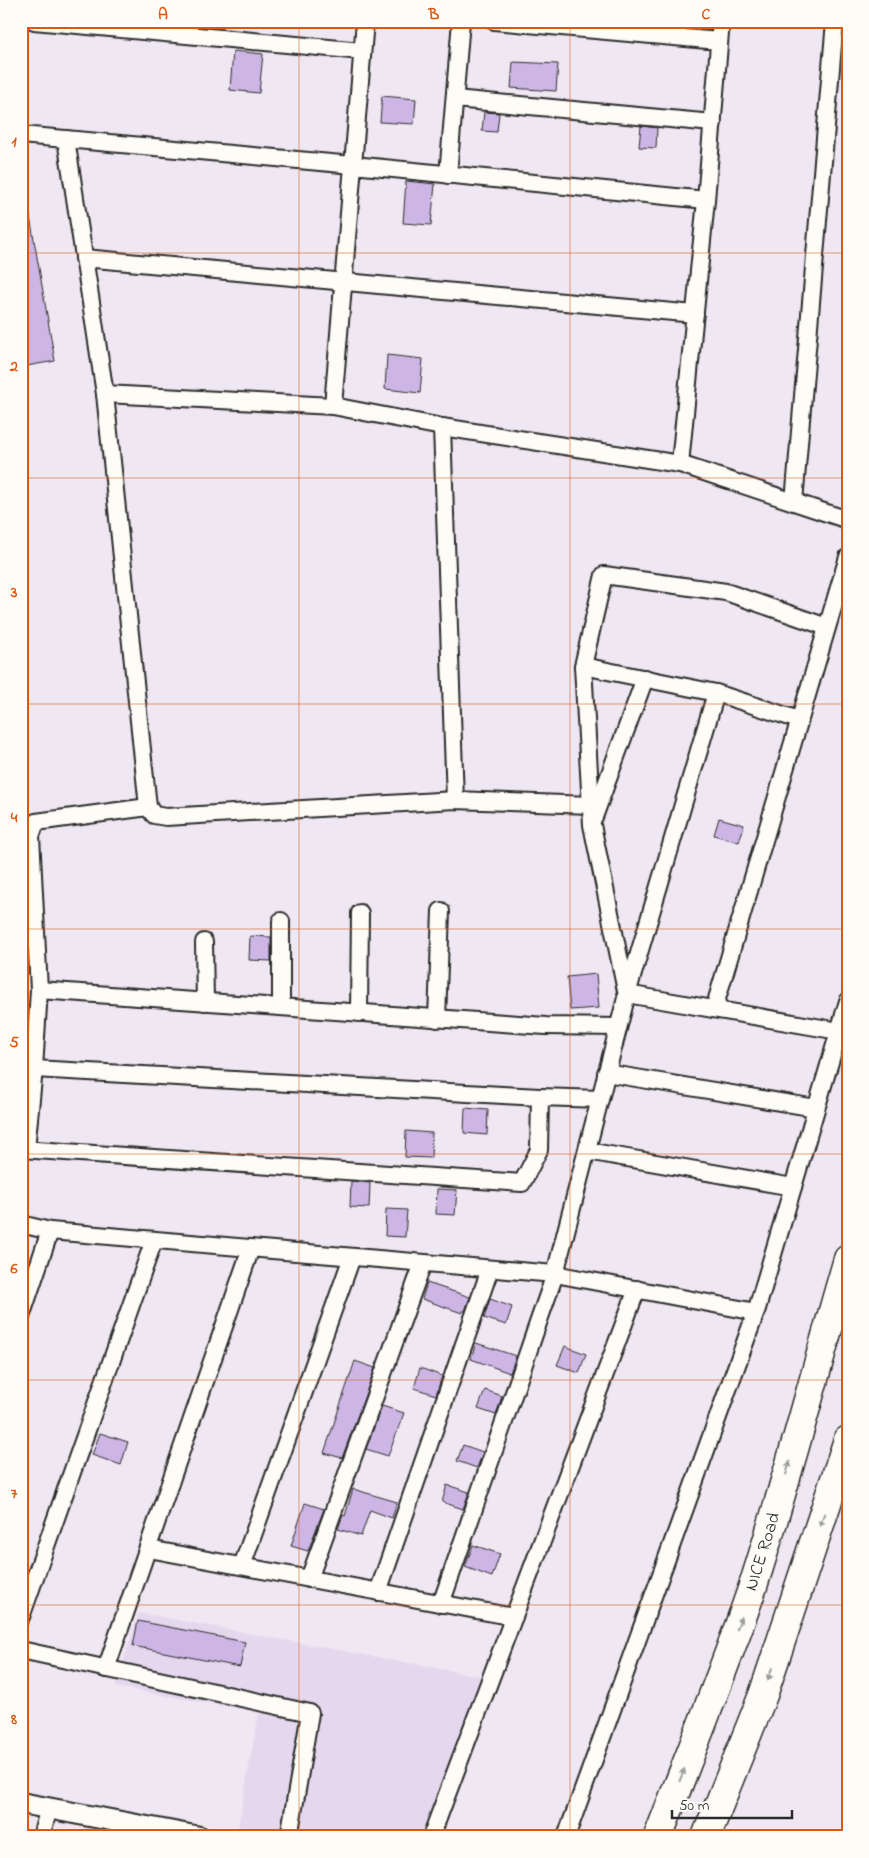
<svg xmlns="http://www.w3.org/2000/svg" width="869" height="1858" viewBox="0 0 869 1858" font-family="'Indie Flower',sans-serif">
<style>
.built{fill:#e5d8ee}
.building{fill:#cdb6e6;stroke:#2b2b2b}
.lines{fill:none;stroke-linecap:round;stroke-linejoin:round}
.minor-casing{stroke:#2b2b2b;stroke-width:20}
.tertiary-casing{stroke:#2b2b2b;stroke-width:24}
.motorway-casing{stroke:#2b2b2b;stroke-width:31}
.minor{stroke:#fdfcf7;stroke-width:16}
.tertiary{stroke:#fdfcf7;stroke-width:20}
.motorway{stroke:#fdfcf7;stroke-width:28}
.oneway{fill:#9e9e9b}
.grid{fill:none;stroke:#df570e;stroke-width:1;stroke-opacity:0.55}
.labels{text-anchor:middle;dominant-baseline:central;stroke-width:4.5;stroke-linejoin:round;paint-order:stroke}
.street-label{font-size:18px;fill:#2b2b2b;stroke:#fdfcf7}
.neatline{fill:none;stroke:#df570e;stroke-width:2}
.grid-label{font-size:16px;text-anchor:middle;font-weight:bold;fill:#df570e}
</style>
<rect width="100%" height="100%" fill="#efe7f2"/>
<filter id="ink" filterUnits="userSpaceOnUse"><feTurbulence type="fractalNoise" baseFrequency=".02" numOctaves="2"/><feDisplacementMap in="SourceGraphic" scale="10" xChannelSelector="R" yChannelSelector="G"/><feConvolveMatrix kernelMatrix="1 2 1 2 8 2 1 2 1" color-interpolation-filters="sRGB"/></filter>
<g filter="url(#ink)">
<polygon class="built" points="139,1613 484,1677 420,1837 293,1837 238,1827 259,1712 115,1687"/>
<g class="building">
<polygon points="233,51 263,54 259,93 230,90"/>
<polygon points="513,62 558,64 556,91 511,88"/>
<polygon points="382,96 416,99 414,124 380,122"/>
<polygon points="484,112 499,113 497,132 482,131"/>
<polygon points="641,126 657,128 656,148 639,147"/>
<polygon points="406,181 435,184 431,225 403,223"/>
<polygon points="28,205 55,361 21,367 21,206"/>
<polygon points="387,355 423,359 420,393 385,389"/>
<polygon points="719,818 744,825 739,842 714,835"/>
<polygon points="250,936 271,937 271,961 249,960"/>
<polygon points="596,974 599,1008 570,1010 567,977"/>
<polygon points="465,1108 488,1110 487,1135 464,1133"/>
<polygon points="406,1131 432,1133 431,1158 405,1157"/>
<polygon points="351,1181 370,1183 369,1208 350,1207"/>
<polygon points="437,1189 457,1190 455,1215 436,1214"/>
<polygon points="386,1209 407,1210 405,1237 385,1236"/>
<polygon points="427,1283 470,1297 465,1311 463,1311 462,1313 422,1299"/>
<polygon points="490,1299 512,1307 506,1325 484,1318"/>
<polygon points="476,1343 516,1356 510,1373 471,1359"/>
<polygon points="565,1346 586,1354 579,1373 557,1365"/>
<polygon points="355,1361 375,1368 342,1458 324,1453"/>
<polygon points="420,1368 442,1376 436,1395 414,1388"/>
<polygon points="485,1390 502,1396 496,1415 478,1409"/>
<polygon points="382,1406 404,1413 388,1456 366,1449"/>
<polygon points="100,1433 128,1442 121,1465 92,1455"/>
<polygon points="463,1445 483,1452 477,1468 457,1461"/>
<polygon points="447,1485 469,1492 463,1509 442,1502"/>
<polygon points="353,1489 397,1502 392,1518 370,1510 361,1536 338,1529 343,1515 345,1516"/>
<polygon points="305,1503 324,1509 308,1551 291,1546"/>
<polygon points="473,1545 500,1554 492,1577 465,1567"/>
<polygon points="138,1621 245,1642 240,1667 133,1646"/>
</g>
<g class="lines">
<defs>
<g id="minor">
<polyline points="34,21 362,51"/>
<polyline points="494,21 719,41"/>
<polyline points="455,99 713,123"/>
<polyline points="21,135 353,165 706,200"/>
<polyline points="66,139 105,394 333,406 442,427 680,464 848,520"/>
<polyline points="448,175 461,21"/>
<polyline points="84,258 695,314"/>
<polyline points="105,394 148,807 154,815 166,817 455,800 591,805"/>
<polyline points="333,406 365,21"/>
<polyline points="442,427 455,800"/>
<polyline points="680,464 706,200 721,21"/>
<polyline points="794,502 835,21"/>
<polyline points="583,666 716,693 799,720"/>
<polyline points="594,817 645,678"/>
<polyline points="204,942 205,1002"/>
<polyline points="39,990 31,836 36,822 148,807"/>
<polyline points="626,991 592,825 583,666 604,575 726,592 827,627"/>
<polyline points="627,994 839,1031"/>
<polyline points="281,1007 281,921"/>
<polyline points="714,1009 848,557"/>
<polyline points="359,1013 360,913"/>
<polyline points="437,1019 441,911"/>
<polyline points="34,1069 540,1097"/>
<polyline points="606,1073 816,1108"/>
<polyline points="21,1149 522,1183 539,1150 540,1097 600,1099"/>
<polyline points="26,1149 34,1069 39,990 546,1026 618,1027"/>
<polyline points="587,1151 793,1187"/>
<polyline points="21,1224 50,1231"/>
<polyline points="21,1317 50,1231 555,1274 756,1312"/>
<polyline points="149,1549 514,1617"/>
<polyline points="242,1566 352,1257"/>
<polyline points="309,1579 423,1263"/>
<polyline points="378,1592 490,1269"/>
<polyline points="441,1604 555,1274 627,994 716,693"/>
<polyline points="21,1617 154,1240"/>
<polyline points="21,1650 310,1713 289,1837"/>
<polyline points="106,1669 251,1248"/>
<polyline points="41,1837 49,1808"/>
<polyline points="431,1837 637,1289"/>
<polyline points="566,1837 756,1312 848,1001"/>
</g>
<polyline id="tertiary" points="21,1803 200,1837"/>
<g id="motorway">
<path id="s1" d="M658,1837c32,-83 66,-166 95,-251 35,-108 63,-218 95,-327"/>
<polyline points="706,1837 763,1695 848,1440"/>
</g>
</defs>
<use href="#minor" class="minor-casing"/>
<use href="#tertiary" class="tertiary-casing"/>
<use href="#motorway" class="motorway-casing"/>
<use href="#minor" class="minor"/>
<use href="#tertiary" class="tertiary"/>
<use href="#motorway" class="motorway"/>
</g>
<defs><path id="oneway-solid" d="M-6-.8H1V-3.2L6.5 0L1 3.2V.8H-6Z" transform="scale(1.25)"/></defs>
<g class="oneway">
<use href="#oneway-solid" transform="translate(788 1468) rotate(-74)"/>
<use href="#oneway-solid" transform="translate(822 1520) rotate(109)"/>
<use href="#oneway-solid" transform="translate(739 1623) rotate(-70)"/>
<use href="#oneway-solid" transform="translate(770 1674) rotate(109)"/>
<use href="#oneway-solid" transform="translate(682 1775) rotate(-68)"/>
</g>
</g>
<path class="grid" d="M299,21v1816M570,21v1816M21,253h827M21,478h827M21,704h827M21,929h827M21,1154h827M21,1380h827M21,1605h827"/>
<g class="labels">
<g class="street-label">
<text stroke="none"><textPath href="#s1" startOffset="304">NICE Road</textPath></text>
</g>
</g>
<rect width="869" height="1858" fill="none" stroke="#fdfcf7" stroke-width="55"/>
<path d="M672 1810v8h120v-8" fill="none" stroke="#2b2b2b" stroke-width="2.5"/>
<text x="679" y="1810" font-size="15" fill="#2b2b2b" stroke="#fdfcf7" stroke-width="4" paint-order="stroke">50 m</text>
<rect x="28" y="28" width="814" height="1802" class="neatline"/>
<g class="grid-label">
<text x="163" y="19">A</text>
<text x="434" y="19">B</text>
<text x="706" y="19">C</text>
<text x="14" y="146">1</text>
<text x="14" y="371">2</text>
<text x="14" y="597">3</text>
<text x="14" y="822">4</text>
<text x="14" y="1047">5</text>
<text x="14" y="1273">6</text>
<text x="14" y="1498">7</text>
<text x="14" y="1724">8</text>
</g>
</svg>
